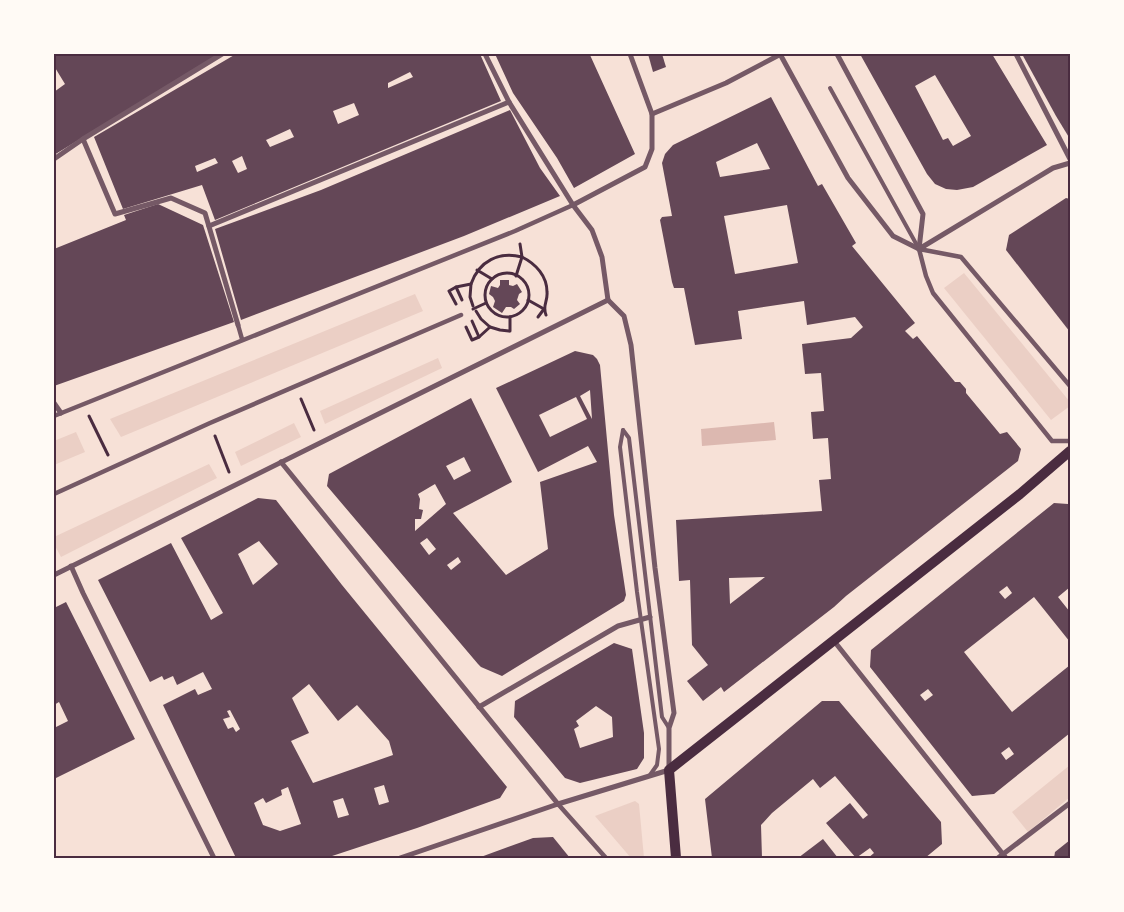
<svg xmlns="http://www.w3.org/2000/svg" width="1124" height="912" viewBox="0 0 1124 912" font-family="Lato,sans-serif">
<style>
.green{fill:#ebcfc5}
.water{fill:#dcb8b0}
.building{fill:#644757;fill-rule:evenodd}
.lines{fill:none;stroke-linecap:round;stroke-linejoin:round}
.path{stroke:#4a2c40;stroke-width:3}
.service{stroke:#755966;stroke-width:4}
.pedestrian{stroke:#755966;stroke-width:4.5}
.minor{stroke:#755966;stroke-width:5}
.secondary{stroke:#4a2c40;stroke-width:10}
.neatline{fill:none;stroke:#4a2c40;stroke-width:2}
</style>
<rect width="100%" height="100%" fill="#f7e1d7"/>
<g class="green">
<polygon points="964,273 1070,402 1070,406 1051,420 944,288"/>
<polygon points="415,294 423,311 121,437 110,419"/>
<polygon points="438,358 442,368 325,424 320,411"/>
<polygon points="294,423 301,437 241,466 235,452"/>
<polygon points="76,432 85,452 54,465 54,441"/>
<polygon points="209,464 217,478 61,557 54,544 54,537"/>
<polygon points="1070,765 1070,797 1028,832 1012,812"/>
<polygon points="635,801 639,804 644,858 631,858 595,816"/>
</g>
<polygon class="water" points="774,422 776,440 702,446 701,429"/>
<g class="building">
<polygon points="59,54 219,54 54,155 54,92 65,84 54,66 54,57"/>
<path d="M236,54h244l21,47 -286,119 -13,-35 -79,24 -29,-72zM410,72l3,5 -25,11v-5zM354,103l5,12 -21,9 -5,-13zM290,129l4,8 -24,10 -4,-7zM242,156l5,13 -9,4 -6,-12zM215,158l3,5 -21,9 -2,-6z"/>
<polygon points="495,54 591,54 590,55 635,154 574,188 557,158 513,93"/>
<polygon points="648,54 662,54 666,67 653,72"/>
<path d="M860,54h132l55,91 -74,42 -16,3 -11,-1 -11,-5 -8,-10zM935,75l36,61 -18,10 -5,-8 -5,2 -28,-54z"/>
<polygon points="1022,54 1070,54 1070,139 1056,116"/>
<path d="M771,97l47,89 4,-2 34,59 -4,3 63,77 -10,8 8,8 4,-3 38,46h5l6,7v4l34,41 7,-2 14,17 -3,12 -172,135 -12,11 -110,85 -3,-5 -18,14 -16,-20 21,-16 -16,-20 -2,-65 -11,1 -3,-61 146,-9 -3,-31 12,-1 -3,-41 -15,1 -2,-27 13,-1 -3,-38 -16,1 -3,-30 49,-6 12,-11 -8,-10 -48,8 -3,-24 -66,10 4,28 -47,6 -11,-57h-10l-2,-6 -12,-62 2,-3 10,-1 -10,-53 3,-9 8,-9zM757,143l13,26 -50,8 -4,-15zM787,205l11,58 -63,11 -11,-58zM765,577l-35,27 -1,-26z"/>
<polygon points="510,110 540,168 560,196 464,236 241,320 215,229 321,190"/>
<polygon points="1066,198 1070,199 1070,332 1006,250 1009,235"/>
<polygon points="158,204 203,225 234,322 54,386 54,249 126,220 124,215"/>
<polygon points="500,280 509,280 509,285 513,286 517,284 522,292 519,294 517,300 520,304 514,309 511,307 506,307 502,313 493,307 495,301 493,297 489,294 491,286 498,288 500,285"/>
<path d="M575,351l18,4 4,4 3,6 14,150 12,80 -2,6 -122,75 -21,-9 -3,-3 -151,-178 2,-12 142,-76 41,84 -59,31 53,62 42,-26 -8,-67 57,-20 -9,-16 -50,26 -42,-84zM590,390l2,29 -12,-23zM576,397l11,22 -37,18 -11,-22zM464,457l7,14 -17,9 -8,-14zM435,484l11,20 -31,27v-12h6l2,-9 -4,-1 1,-10 -2,-5zM427,538l9,11 -7,6 -9,-12zM458,557l3,5 -10,8 -4,-5z"/>
<path d="M258,498l18,2 66,85 165,202 -7,11 -83,30 -91,30h-90l-73,-153 32,-16 3,6 14,-6 -9,-17 -26,13 -4,-9 -9,4 -2,-4 -12,6 -52,-102 73,-37 40,77 12,-7 -42,-75zM259,541l19,23 -25,21 -15,-31zM309,684l29,37 19,-16 32,36 4,14 -80,28 -22,-42 18,-8 -17,-35zM230,710l10,19 -4,3 -3,-5 -5,2 -5,-10 7,-2 -3,-6zM384,785l5,17 -10,3 -5,-17zM288,787l13,37 -21,7 -17,-6 -9,-22 9,-5 3,5 16,-8 -1,-5zM343,798l6,17 -11,3 -5,-17z"/>
<path d="M1054,503l14,1 2,3v80l-12,10 12,15v30l-36,-45 -70,55 48,60 58,-47v68l-76,61 -22,2 -102,-129 1,-17zM1007,586l5,7 -7,6 -6,-7zM928,689l5,6 -8,6 -5,-6zM1009,747l5,7 -8,6 -5,-7z"/>
<polygon points="66,602 135,739 54,779 54,728 68,721 59,702 54,705 54,608"/>
<path d="M614,643l18,6 12,84v25l-7,11 -57,14 -15,-5 -51,-61 1,-16zM596,706l16,11 1,20 -33,11 -6,-19 5,-3 -3,-5z"/>
<polygon points="822,701 839,701 941,822 942,844 925,858 868,858 874,853 870,848 856,858 826,823 850,803 863,819 868,815 835,776 820,788 813,779 772,813 761,825 762,858 712,858 705,799"/>
<polygon points="553,837 570,858 478,858 533,838"/>
<polygon points="823,839 838,858 798,858"/>
<polygon points="1070,840 1070,858 1054,858 1055,852"/>
</g>
<g class="lines">
<g class="path">
<path d="M520,244l2,13c14,7 25,19 25,35 1,10 -5,13 -1,23"/>
<polyline points="477,270 492,279"/>
<circle cx="507" cy="295" r="22"/>
<polyline points="471,284 470,297 473,306"/>
<polyline points="456,287 462,300"/>
<polyline points="528,300 544,309 538,317"/>
<path d="M456,304l-7,-13 7,-4 15,-3c8,-23 28,-33 51,-27l-6,19"/>
<polyline points="473,309 486,303"/>
<polyline points="476,311 481,319 490,327"/>
<polyline points="510,317 510,331"/>
<polyline points="472,321 479,337"/>
<polyline points="466,327 472,340 479,337 490,327 500,330 509,331"/>
<polyline points="301,399 314,430"/>
<polyline points="89,416 108,455"/>
<polyline points="215,436 229,472"/>
</g>
<g class="service">
<polyline points="830,88 919,249"/>
<polyline points="623,430 620,447 637,592 659,749 657,765 650,775"/>
<polyline points="623,430 629,438 662,717 669,728"/>
</g>
<g class="pedestrian">
<polyline points="238,325 242,339"/>
<polyline points="1070,386 961,257 919,249 926,276 933,293 1052,441 1070,441"/>
<polyline points="54,416 515,231 573,205"/>
<polyline points="54,494 210,423 461,315"/>
<polyline points="558,804 606,858"/>
</g>
<g class="minor">
<polyline points="485,54 509,102 573,205 592,230 602,257 608,300"/>
<polyline points="780,54 848,178 893,236 919,249"/>
<polyline points="837,54 923,214 919,249"/>
<polyline points="1016,54 1070,159"/>
<polyline points="652,114 726,83 781,54"/>
<polyline points="83,139 115,214 171,198 205,213 238,325"/>
<polyline points="54,159 83,139 222,54"/>
<polyline points="573,205 645,167 652,149 652,114 630,54"/>
<polyline points="209,226 509,102"/>
<polyline points="919,249 1053,168 1070,163"/>
<polyline points="54,403 61,413"/>
<polyline points="281,462 558,804"/>
<polyline points="71,566 83,593 214,858"/>
<polyline points="54,575 608,300"/>
<polyline points="834,641 1006,858"/>
<polyline points="479,707 618,626 650,617"/>
<polyline points="400,858 558,804 669,770 669,728 674,713 655,568 631,345 624,316 608,300"/>
<polyline points="998,858 1070,803"/>
</g>
<polyline class="secondary" points="676,858 669,770 1020,494 1070,451"/>
</g>
<rect width="1124" height="912" fill="none" stroke="#fffaf5" stroke-width="110"/>
<rect x="55" y="55" width="1014" height="802" class="neatline"/>
</svg>
